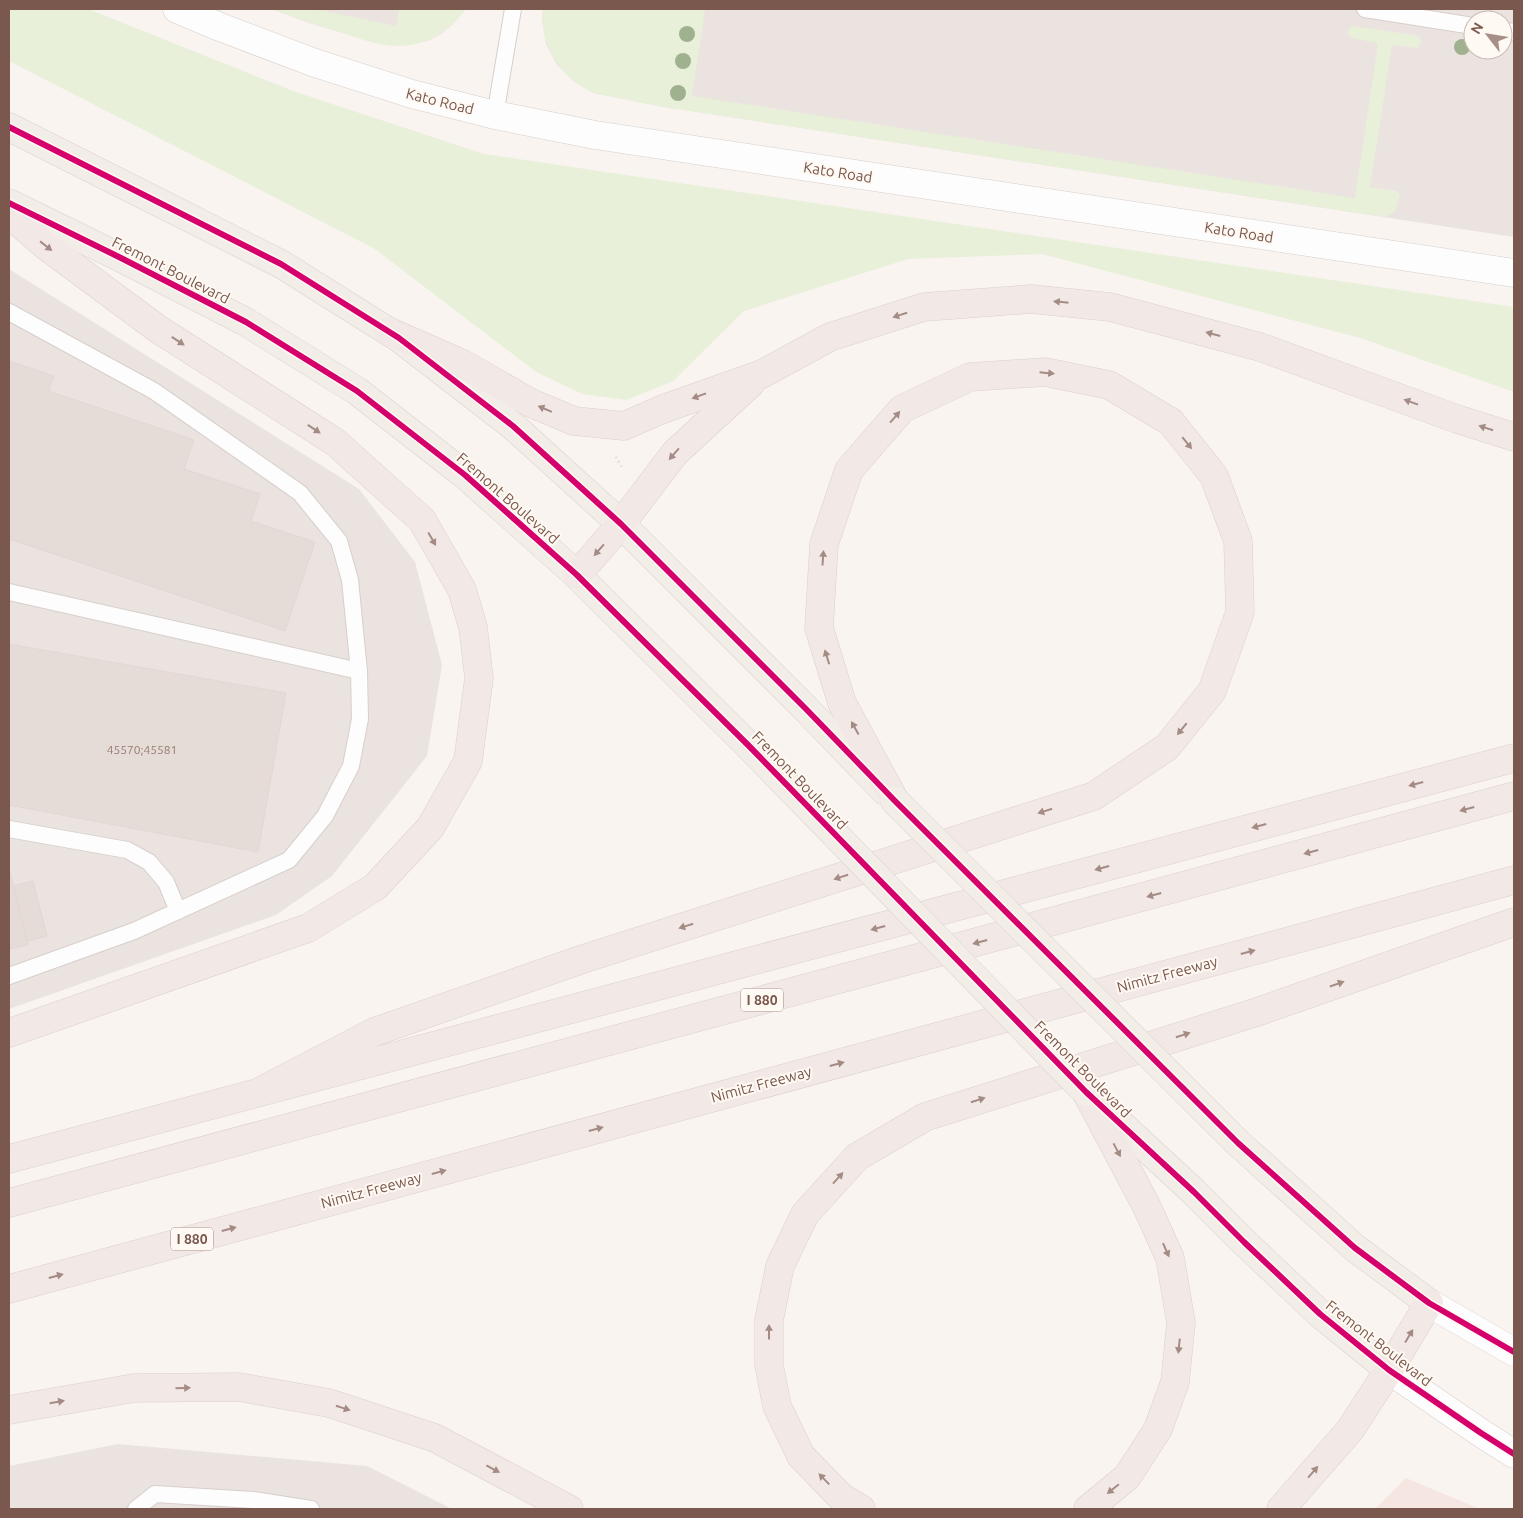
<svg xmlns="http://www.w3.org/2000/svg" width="1523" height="1518" viewBox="0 0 1523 1518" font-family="Ubuntu,sans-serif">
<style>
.commercial{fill:#f6e6e1}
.industrial{fill:#ebe3df;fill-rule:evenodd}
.green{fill:#e8f0da}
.building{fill:#e6dcd7;stroke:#e2d7d1}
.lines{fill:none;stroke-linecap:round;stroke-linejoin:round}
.service-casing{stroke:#d7cfcb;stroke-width:18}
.minor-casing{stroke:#d7cfcb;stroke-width:29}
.secondary-casing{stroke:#d9d0cb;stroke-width:29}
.primary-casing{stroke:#dad0cc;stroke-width:29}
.motorway-casing{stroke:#dad0cc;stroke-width:29}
.path{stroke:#dcd2d0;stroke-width:3;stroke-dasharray:1 4;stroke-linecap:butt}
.service{stroke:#fefdfd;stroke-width:16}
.minor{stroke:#fefdfd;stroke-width:28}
.secondary{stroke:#fefdfd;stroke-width:28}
.primary{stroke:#f3ede8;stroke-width:28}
.motorway{stroke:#f2e9e7;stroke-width:28}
.primary-bridge-casing{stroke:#dad0cc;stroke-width:29;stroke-linecap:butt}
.primary-bridge{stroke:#f3ede8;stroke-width:28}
.cycleway-casing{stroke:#fff9f3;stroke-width:9}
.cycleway{stroke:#d6006c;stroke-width:6}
.tree{fill:#a0b190}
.oneway{fill:#a48b83}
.labels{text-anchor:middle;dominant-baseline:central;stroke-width:4;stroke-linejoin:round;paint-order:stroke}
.number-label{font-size:12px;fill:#977b72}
.shield{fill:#fff9f3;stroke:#a2887f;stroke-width:1}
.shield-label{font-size:14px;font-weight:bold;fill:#7a584d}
.street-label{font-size:15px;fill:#7a584d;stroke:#fff9f3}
</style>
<rect width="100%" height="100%" fill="#f9f4f0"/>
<polygon class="commercial" points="1406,1478 1480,1509 1375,1509"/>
<g class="industrial">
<polygon points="271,9 466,9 453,24 441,34 428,41 401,46 379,44 306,22"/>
<path d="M543,9h971v228l-850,-130 -71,-14 -20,-12 -16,-16 -11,-21 -4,-24zM1473,20h30v30h-30z"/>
<polygon points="9,269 359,489 415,562 442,665 427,756 332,876 276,915 9,1009"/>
<polygon points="118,1444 367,1466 452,1509 9,1509 9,1466"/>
</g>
<g class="green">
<polygon points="9,9 88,9 293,91 484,154 1514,307 1514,392 1360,338 1042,254 908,259 744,311 673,381 627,400 582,394 536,372 375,249 9,61"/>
<path d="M271,9h43l82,17 3,-17h67c-22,29 -50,42 -86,35 -12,-2 -25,-7 -37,-11 -24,-7 -48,-15 -72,-24z"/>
<path d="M543,9h162l-13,87 663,102 23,-155 -26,-5c-6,-3 -5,-9 1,-12l61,9 5,2 2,4 -1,5 -3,2 -25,-3 -22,142 27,4 3,4 -5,16 -10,6 -721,-110c-17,-3 -33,-6 -49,-10 -7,-1 -16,-2 -23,-5 -32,-14 -53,-48 -49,-83z"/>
</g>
<g class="building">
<polygon points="9,361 54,376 48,391 194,440 184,469 260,494 251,521 315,542 285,631 9,539"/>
<polygon points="9,644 286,693 258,852 9,805"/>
<polygon points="9,869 28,945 9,949"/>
<polygon points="33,881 47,936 27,941 13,886"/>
</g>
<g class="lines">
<defs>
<g id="service">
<polyline points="1365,9 1473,26"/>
<polyline points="1503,30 1514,32"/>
<polyline points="495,115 513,9"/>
<polyline points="9,312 154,391 300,493 339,541 350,580 359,671"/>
<polyline points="9,592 359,671 360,719 351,766 325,816 289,860 134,931 9,976"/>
<polyline points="9,829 127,850 149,862 166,882 178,911"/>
<polyline points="136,1509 155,1494 253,1500 311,1509"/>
</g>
<polyline id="minor" points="177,9 220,27 315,63 412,94 495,115 595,135 1514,273"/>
<g id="secondary">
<polyline points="1429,1303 1514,1352"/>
<polyline points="1389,1370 1481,1433 1514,1454"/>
</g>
<g id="primary">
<polyline points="9,127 281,264 399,338 513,426 621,524 806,709 885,791"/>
<polyline points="9,203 121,258 246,322 357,391 465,475 577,575 749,746"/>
<polyline points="1088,1094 1194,1192 1244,1242 1320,1314 1389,1370"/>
<polyline points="1238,1143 1355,1248 1429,1303"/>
</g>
<g id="motorway">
<polyline points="9,214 46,246 158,329 335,442 422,520 462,590 473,627 479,678 468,761 430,828 375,887 308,928 9,1033"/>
<polyline points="388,331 463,364 531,403 574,421 624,426 663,409 762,374 830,337 924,307 1031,299 1110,307 1260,347 1457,419 1514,437"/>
<polyline points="577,575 621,524 675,453 751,383"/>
<polyline points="259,1092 374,1032 583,959 1094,796 1167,747 1212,691 1240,612 1238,541 1214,476 1171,422 1109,385 1045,372 970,377 902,409 849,470 824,544 819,628 842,703 895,801"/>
<polyline points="1086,1092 1146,1205 1170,1258 1181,1323 1175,1382 1158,1429 1127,1477 1088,1509"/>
<polyline points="9,1159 1514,758"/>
<path d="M9,1203c501,-137 1004,-269 1505,-407"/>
<polyline points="9,1289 1514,880"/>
<polyline points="9,1410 134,1388 239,1387 329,1403 435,1438 569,1509"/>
<polyline points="861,1509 841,1497 801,1456 777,1406 769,1365 769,1320 780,1266 805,1214 857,1157 925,1117 1257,1012 1514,922"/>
<polyline points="1281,1509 1350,1430 1389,1370 1429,1303"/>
</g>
</defs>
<use href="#service" class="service-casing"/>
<use href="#minor" class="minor-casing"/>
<use href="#secondary" class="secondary-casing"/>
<use href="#primary" class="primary-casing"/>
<use href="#motorway" class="motorway-casing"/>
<polyline class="path" points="616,457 623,469"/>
<use href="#service" class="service"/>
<use href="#minor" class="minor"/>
<use href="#secondary" class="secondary"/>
<use href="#primary" class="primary"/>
<use href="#motorway" class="motorway"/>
<defs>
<g id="primary-bridge">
<polyline points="749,746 1086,1092"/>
<polyline points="895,801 1238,1143"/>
</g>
</defs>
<use href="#primary-bridge" class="primary-bridge-casing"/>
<use href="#primary-bridge" class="primary-bridge"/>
<defs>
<g id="cycleway">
<polyline points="9,127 281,264 399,338 513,426 621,524 806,709 895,801 1238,1143 1355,1248 1429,1303 1514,1352"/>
<polyline points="9,203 121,258 246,322 357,391 465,475 577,575 749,746 1086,1092 1194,1192 1244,1242 1320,1314 1389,1370 1481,1433 1514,1454"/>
</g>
</defs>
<use href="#cycleway" class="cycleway-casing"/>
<use href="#cycleway" class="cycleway"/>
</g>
<g class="tree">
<circle cx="687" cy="34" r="8"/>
<circle cx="1462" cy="47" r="8"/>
<circle cx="683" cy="61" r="8"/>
<circle cx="678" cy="93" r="8"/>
</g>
<defs><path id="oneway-solid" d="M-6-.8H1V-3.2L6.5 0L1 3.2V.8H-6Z" transform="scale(1.25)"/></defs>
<g class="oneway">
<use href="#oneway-solid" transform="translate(46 246) rotate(38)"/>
<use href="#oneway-solid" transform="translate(1061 302) rotate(-174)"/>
<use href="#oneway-solid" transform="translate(900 315) rotate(162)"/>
<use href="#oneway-solid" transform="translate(1213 334) rotate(-165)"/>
<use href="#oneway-solid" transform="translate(178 341) rotate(33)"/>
<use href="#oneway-solid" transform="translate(1047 373) rotate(6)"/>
<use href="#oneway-solid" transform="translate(699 396) rotate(160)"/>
<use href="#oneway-solid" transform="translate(1411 402) rotate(-160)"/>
<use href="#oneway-solid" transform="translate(545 409) rotate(-157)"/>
<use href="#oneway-solid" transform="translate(895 417) rotate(-49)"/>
<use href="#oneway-solid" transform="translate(1486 428) rotate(-162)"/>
<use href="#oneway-solid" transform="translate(314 429) rotate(33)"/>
<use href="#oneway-solid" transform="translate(1187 443) rotate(51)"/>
<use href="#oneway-solid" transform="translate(674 454) rotate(131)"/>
<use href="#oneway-solid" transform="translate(432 539) rotate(60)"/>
<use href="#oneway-solid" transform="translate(599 550) rotate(131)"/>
<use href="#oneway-solid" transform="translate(823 558) rotate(-86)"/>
<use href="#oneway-solid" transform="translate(827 657) rotate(-107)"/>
<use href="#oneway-solid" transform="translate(855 728) rotate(-119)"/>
<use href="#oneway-solid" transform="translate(1182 729) rotate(129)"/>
<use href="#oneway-solid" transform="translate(1416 784) rotate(165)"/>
<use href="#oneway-solid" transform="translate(1467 809) rotate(165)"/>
<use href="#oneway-solid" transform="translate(1045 811) rotate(162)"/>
<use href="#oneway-solid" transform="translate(1259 826) rotate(165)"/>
<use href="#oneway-solid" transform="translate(1311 852) rotate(165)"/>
<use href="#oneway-solid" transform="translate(1102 868) rotate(165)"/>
<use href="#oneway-solid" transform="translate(841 877) rotate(162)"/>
<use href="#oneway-solid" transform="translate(1154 895) rotate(165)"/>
<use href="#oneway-solid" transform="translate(686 926) rotate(162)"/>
<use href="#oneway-solid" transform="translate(878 928) rotate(165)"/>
<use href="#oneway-solid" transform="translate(980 942) rotate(165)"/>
<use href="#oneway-solid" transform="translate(1248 952) rotate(-15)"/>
<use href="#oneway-solid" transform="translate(1337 984) rotate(-19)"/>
<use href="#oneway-solid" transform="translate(1183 1035) rotate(-18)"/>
<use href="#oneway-solid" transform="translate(837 1064) rotate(-15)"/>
<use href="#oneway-solid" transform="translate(978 1100) rotate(-18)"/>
<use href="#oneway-solid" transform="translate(596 1129) rotate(-15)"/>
<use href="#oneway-solid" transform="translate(1117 1150) rotate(62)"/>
<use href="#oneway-solid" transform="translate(439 1172) rotate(-15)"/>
<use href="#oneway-solid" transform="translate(838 1178) rotate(-48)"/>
<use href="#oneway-solid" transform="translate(229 1229) rotate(-15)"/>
<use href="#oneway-solid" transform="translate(1166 1250) rotate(66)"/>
<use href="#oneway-solid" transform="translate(56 1276) rotate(-15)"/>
<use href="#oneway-solid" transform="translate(769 1332) rotate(-90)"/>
<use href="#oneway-solid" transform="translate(1409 1336) rotate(-59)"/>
<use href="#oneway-solid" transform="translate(1179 1346) rotate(96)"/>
<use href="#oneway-solid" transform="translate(183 1388) rotate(-1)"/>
<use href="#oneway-solid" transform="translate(57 1402) rotate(-10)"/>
<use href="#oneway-solid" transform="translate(343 1408) rotate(18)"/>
<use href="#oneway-solid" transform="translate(493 1469) rotate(28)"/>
<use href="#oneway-solid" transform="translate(1313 1472) rotate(-49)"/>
<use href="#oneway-solid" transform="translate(824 1479) rotate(-134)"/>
<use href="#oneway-solid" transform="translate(1113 1489) rotate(141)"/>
</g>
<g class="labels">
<g class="number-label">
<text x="142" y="749">45570;45581</text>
</g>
<g class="shield">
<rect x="741" y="988.5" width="42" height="23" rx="4"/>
<rect x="171" y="1227.5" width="42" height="23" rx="4"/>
</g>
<g class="shield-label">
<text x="762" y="1000">I 880</text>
<text x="192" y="1239">I 880</text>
</g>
<g class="street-label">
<text transform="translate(440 101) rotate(14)">Kato Road</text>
<text transform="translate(838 172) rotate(9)">Kato Road</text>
<text transform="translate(1239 232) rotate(9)">Kato Road</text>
<text transform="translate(171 270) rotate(27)">Fremont Boulevard</text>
<text transform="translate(508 498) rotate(41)">Fremont Boulevard</text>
<text transform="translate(800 780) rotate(46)">Fremont Boulevard</text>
<text transform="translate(1167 974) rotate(-15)">Nimitz Freeway</text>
<text transform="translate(1083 1069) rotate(45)">Fremont Boulevard</text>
<text transform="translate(761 1084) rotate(-15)">Nimitz Freeway</text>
<text transform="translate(371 1190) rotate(-15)">Nimitz Freeway</text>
<text transform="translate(1379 1343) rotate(38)">Fremont Boulevard</text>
</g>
</g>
<rect width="1523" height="1518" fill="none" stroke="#7a584d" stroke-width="20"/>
<g transform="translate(1488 35) rotate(301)"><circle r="24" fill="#fff9f3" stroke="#cab9b1"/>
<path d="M0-4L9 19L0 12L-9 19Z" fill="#a68f86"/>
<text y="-8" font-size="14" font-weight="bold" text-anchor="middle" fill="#7a584d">N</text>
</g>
</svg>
